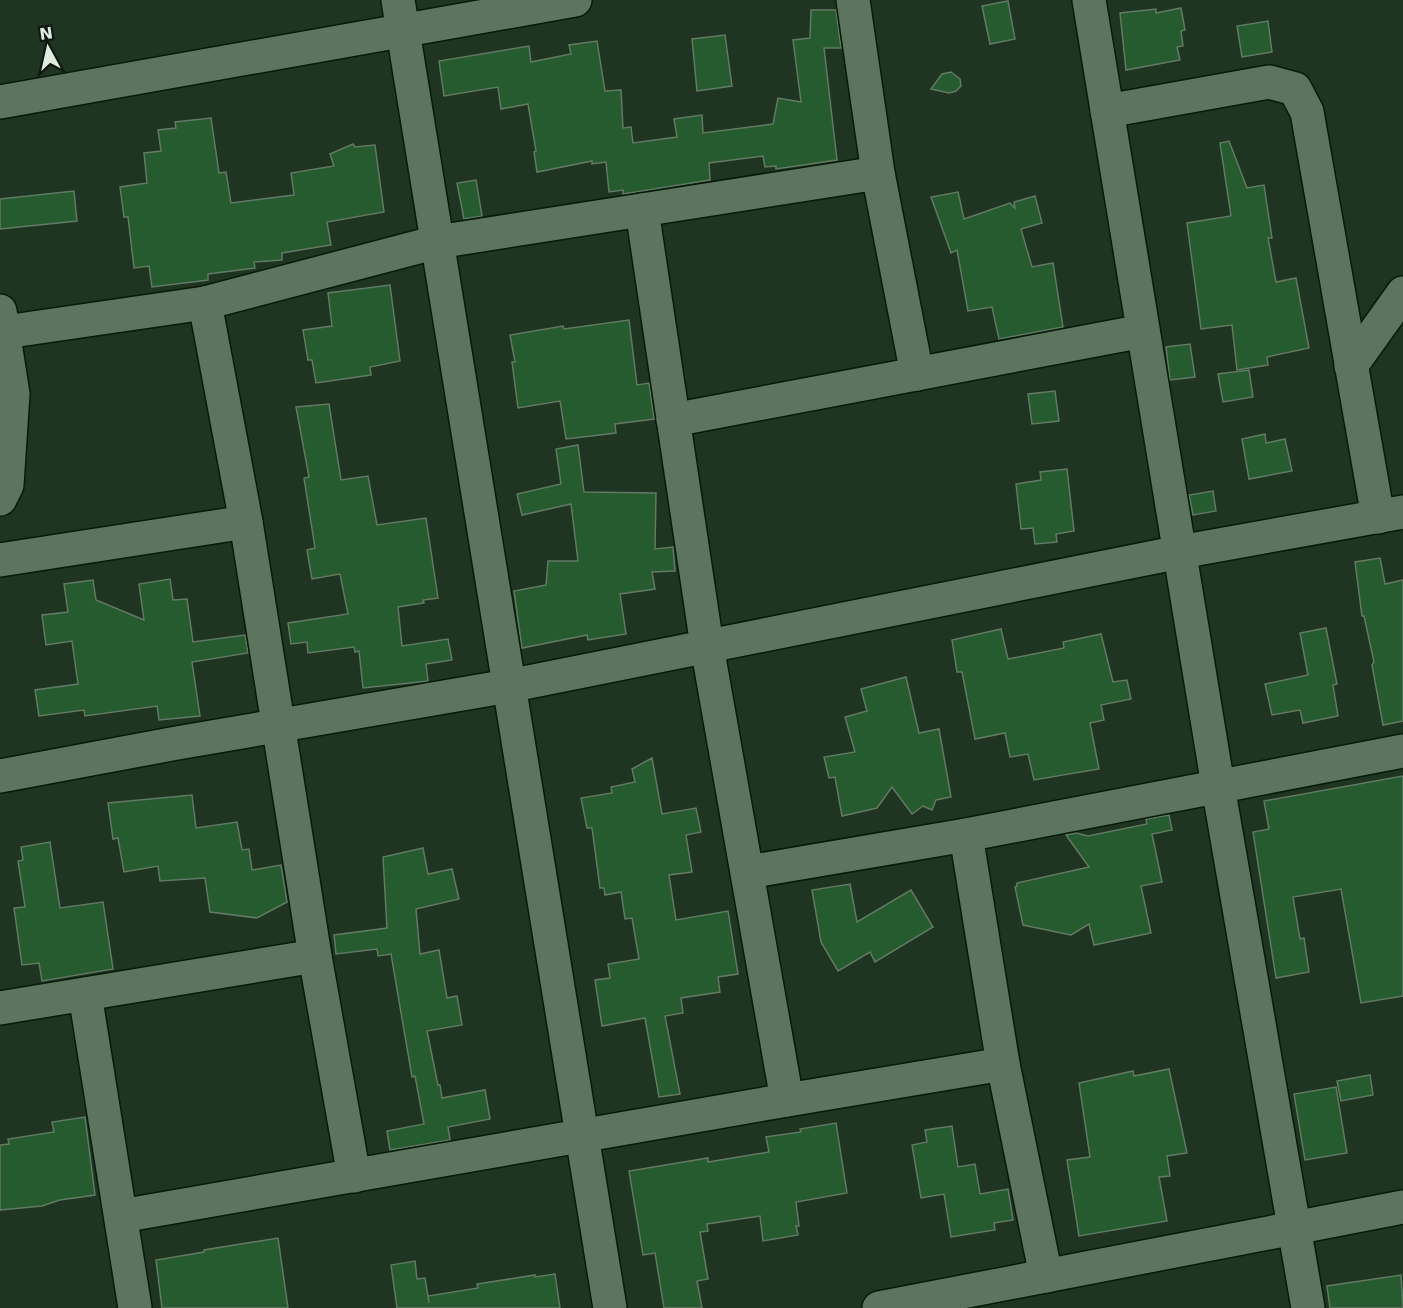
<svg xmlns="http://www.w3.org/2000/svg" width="1403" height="1308" viewBox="0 0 1403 1308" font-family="'DejaVu Sans',sans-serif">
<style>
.building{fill:#265b2f;stroke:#627964;stroke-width:1.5}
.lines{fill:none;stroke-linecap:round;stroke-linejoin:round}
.minor-casing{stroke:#071b0a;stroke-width:36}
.minor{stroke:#5d745f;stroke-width:33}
</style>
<rect width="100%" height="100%" fill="#1f3421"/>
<g class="building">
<polygon points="1008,1 1015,39 990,44 982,6"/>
<polygon points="1181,8 1185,30 1181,31 1183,46 1177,47 1180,60 1126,70 1120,13 1156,9 1156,13"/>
<polygon points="811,10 836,10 841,48 824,48 837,160 776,169 776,166 765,167 763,156 709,163 710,180 623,194 623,190 609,192 606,162 592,164 592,161 537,172 534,152 536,151 528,104 501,109 498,87 444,96 439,61 529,46 531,62 571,54 569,45 597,41 605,91 621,90 623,128 631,127 633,143 677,137 674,119 702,115 703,133 773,124 778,98 801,102 793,40 810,38"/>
<polygon points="1268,21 1272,52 1242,57 1237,26"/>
<polygon points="725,35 732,86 697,91 692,39"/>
<polygon points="951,72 960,79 961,86 956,91 949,93 931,89 942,74"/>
<polygon points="211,118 219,173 226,172 231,203 294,195 291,173 334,166 330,154 353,144 355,147 375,145 384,212 327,222 331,245 282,253 282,260 254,262 255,268 208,274 208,280 152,287 149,266 134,268 128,217 124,217 120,187 147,183 144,153 161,151 158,130 176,128 175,122"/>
<polygon points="1229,141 1247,188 1264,185 1272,238 1268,238 1276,282 1296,278 1309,348 1267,357 1268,365 1237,370 1232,325 1201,329 1187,223 1231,216 1220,143"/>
<polygon points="476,180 482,216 464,219 457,183"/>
<polygon points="74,191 77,221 0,229 0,199"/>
<polygon points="958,192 964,219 1010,203 1015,208 1014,202 1035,196 1042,223 1021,229 1032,267 1053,263 1063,327 999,339 992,307 968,311 957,250 951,253 931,197"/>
<polygon points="390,285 400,361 370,367 371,375 316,383 312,360 308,360 303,330 332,326 328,293"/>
<polygon points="629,320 637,385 649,383 654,419 615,424 616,433 566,439 560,401 518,408 512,362 515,362 510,335 563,326 564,329"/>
<polygon points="1190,344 1195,377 1170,380 1166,347"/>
<polygon points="1249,370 1253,397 1223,402 1218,374"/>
<polygon points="1055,391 1059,421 1032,424 1028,394"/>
<polygon points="329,404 341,480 368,476 377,525 426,518 438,598 423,600 424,603 398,607 402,646 448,639 452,660 426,664 428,681 363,688 359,651 355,652 354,647 308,653 307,642 291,644 288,623 348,614 340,574 312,579 307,550 315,548 304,478 309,477 296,407"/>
<polygon points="1265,434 1266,443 1285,439 1292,471 1249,479 1242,439"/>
<polygon points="578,445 584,492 656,493 655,549 673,547 675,571 652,572 655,589 620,594 626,634 588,640 587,635 522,648 514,591 546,585 548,561 578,561 571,504 522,515 517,494 561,484 556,449"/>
<polygon points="1067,469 1074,531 1056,534 1057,542 1035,544 1033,528 1021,529 1016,484 1041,480 1040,472"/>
<polygon points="1213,491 1216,511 1193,515 1189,495"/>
<polygon points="1380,558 1385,584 1403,580 1403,721 1383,725 1372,665 1374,662 1364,616 1362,616 1355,562"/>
<polygon points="170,579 173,600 187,599 193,642 245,635 248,653 192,662 200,716 159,720 157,706 85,716 84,710 39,716 35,690 78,684 72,641 46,645 42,615 68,612 64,584 93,580 96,600 144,620 139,584"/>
<polygon points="1326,628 1337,684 1333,685 1338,716 1303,723 1300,710 1272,715 1265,684 1308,675 1300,633"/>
<polygon points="1001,629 1008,659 1064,648 1063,642 1101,634 1113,682 1127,680 1131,699 1101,705 1104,720 1090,723 1099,769 1034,780 1028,754 1010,757 1005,733 975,739 962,672 957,672 952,640"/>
<polygon points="906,677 919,733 939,729 951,797 936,800 932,810 923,806 912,814 892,787 877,808 842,816 835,777 829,778 824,757 855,752 845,717 867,711 861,689"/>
<polygon points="652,758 662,814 696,808 701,832 686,835 692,872 669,875 676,920 728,911 738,974 718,977 720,992 681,998 683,1013 665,1016 680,1094 659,1097 645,1018 602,1026 595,980 610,978 608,964 639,959 632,918 625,919 621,892 605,895 604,888 600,888 592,828 587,828 581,798 612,793 611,787 635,782 632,769"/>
<polygon points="1403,776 1403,996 1361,1003 1341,889 1293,897 1300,939 1304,938 1309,972 1276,978 1253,832 1269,829 1264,801"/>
<polygon points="192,795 196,828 237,822 242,850 249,849 252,870 281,865 287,902 257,918 210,912 205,878 160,881 158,866 124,872 118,838 113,839 108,803"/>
<polygon points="1169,815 1172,830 1152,834 1162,882 1141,886 1151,933 1094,945 1089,924 1071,935 1023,925 1015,887 1017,886 1017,883 1089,867 1066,835 1076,833 1088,836 1147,824 1146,819"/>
<polygon points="50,842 60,908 103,902 113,969 42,981 39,963 22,965 14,908 25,907 18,861 23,860 21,847"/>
<polygon points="423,848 428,874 452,869 459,899 416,909 420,954 439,950 447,998 457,996 462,1025 427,1031 438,1085 440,1085 442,1098 485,1090 490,1119 448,1127 450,1140 390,1150 387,1131 424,1124 415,1076 412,1077 391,954 378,956 377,949 336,954 334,935 387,928 383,857"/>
<polygon points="850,884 857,922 911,890 933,927 875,962 870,952 838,971 821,942 812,890"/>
<polygon points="1169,1069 1187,1153 1167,1156 1170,1176 1159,1177 1167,1221 1079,1236 1067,1160 1090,1157 1079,1083 1133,1071 1134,1076"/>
<polygon points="1370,1075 1373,1095 1341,1101 1337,1081"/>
<polygon points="1336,1087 1347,1153 1305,1160 1294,1094"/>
<polygon points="85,1117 95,1195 60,1200 42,1206 0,1210 0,1145 9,1144 8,1139 54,1132 52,1122"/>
<polygon points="836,1123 847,1193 796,1202 799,1226 796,1226 798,1235 763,1241 760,1216 707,1224 708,1231 700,1232 708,1279 697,1281 702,1308 664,1308 655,1253 643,1255 629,1171 708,1158 708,1162 769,1152 766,1137 801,1132 800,1129"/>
<polygon points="952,1126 958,1167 975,1164 980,1194 1008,1189 1013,1220 994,1223 995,1230 951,1237 944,1194 921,1198 912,1145 927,1142 925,1130"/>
<polygon points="278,1238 288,1308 162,1308 156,1260 204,1252 204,1250"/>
<polygon points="415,1261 417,1279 425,1278 429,1303 428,1296 478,1288 477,1284 535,1275 535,1277 555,1274 560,1308 397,1308 391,1265"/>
<polygon points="1401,1275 1403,1308 1330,1308 1327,1286"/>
</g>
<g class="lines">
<defs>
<g id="minor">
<polyline points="398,0 610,1308"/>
<polyline points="853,0 878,173 917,374"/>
<polyline points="1089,0 1218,786 1308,1308"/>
<polyline points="0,102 575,0"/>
<polyline points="1107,111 1269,82 1295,89 1307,112 1378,517"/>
<polyline points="642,210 707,646 787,1100"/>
<polyline points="205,303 246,522 315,956 354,1176"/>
<polyline points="5,332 205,303 437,242 878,173"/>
<polyline points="1351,366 1403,293"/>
<polyline points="673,420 1143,331"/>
<polyline points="0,499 7,485 13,394 0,311"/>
<polyline points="0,560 246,522"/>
<polyline points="0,776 177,743 508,686 1180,552 1403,512"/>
<polyline points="966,835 1003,1064 1046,1276"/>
<polyline points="748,872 966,835 1403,751"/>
<polyline points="85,994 135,1308"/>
<polyline points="0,1008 315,956"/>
<polyline points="121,1216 787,1100 1003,1064"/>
<polyline points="879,1308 1403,1207"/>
</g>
</defs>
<use href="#minor" class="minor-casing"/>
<use href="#minor" class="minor"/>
</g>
<g transform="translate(48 48) rotate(352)" stroke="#101911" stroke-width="4.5" paint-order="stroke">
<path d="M0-4.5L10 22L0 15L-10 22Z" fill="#deebdf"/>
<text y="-9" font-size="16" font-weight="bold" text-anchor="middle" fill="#deebdf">N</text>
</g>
</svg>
